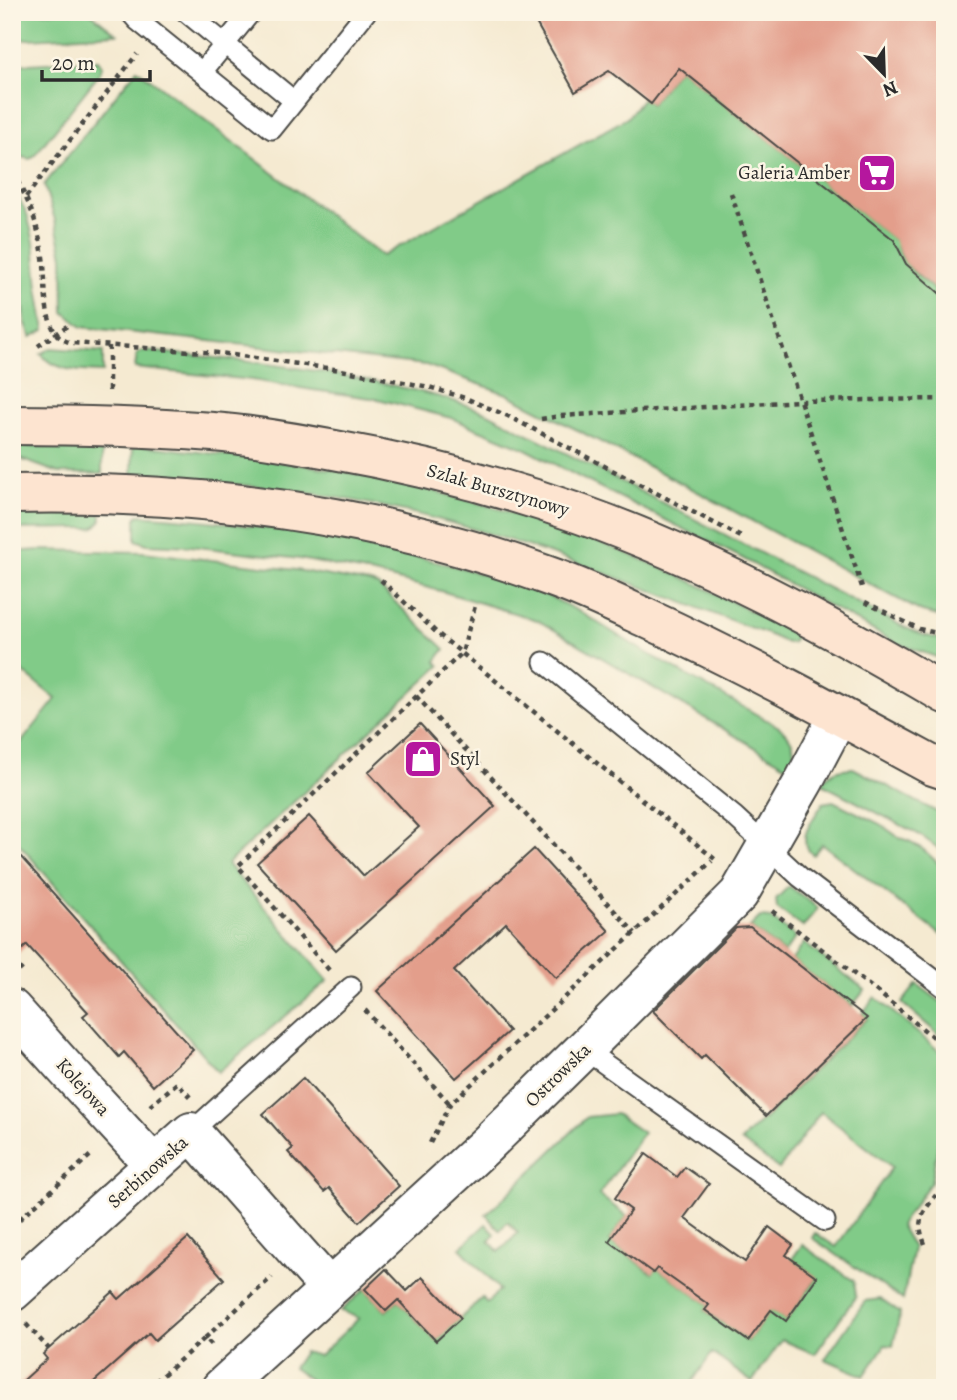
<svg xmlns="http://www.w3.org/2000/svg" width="957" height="1400" viewBox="0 0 957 1400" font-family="Alegreya,serif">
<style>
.green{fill:#81cb88;stroke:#567b5a;stroke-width:2}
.building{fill:#e39e8b}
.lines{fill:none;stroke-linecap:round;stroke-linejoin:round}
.lane-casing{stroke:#494844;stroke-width:23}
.street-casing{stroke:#494844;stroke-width:42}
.secondary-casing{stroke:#494844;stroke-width:42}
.path{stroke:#494844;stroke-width:4.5;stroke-dasharray:5 5;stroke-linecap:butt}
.lane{stroke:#fff;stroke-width:19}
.street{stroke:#fff;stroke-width:38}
.secondary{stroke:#fde4d0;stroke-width:38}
.labels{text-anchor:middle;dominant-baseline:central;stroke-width:5;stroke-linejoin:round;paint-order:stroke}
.poi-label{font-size:19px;fill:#2b2b2b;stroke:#fcf5e5;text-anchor:end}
.street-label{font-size:19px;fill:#2b2b2b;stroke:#fcf5e5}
</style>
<rect width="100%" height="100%" fill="#fcf5e5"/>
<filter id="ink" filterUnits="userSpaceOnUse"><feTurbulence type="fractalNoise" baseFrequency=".0143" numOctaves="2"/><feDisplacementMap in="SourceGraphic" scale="14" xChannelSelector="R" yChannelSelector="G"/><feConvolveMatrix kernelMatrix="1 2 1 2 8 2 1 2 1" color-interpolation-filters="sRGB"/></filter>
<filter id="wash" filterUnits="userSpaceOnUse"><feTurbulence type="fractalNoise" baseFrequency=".00686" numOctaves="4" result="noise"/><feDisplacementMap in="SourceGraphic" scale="28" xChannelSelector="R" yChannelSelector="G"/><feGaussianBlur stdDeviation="1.57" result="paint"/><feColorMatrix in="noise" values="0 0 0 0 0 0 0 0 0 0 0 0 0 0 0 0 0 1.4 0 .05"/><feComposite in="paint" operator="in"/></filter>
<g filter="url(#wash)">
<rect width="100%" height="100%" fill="#f5ead1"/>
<g class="green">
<polygon points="12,12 89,12 117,34 12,40"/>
<polygon points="98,60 102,66 100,73 35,155 30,159 21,157 12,143 12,65"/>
<path d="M679,68l217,173c5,26 30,41 49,57v320l-23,-6 -239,-128 -176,-90 -81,-29 -344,-38 -18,-15 -1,-56 -8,-36 -11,-35 93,-116 245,187 245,-138 16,-20 8,6z"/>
<polygon points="12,184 27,214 34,242 38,288 45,330 31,337 25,321 21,258 18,238 12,218"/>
<path d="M51,348l52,4v20c-23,-1 -46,0 -62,-18z"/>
<path d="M143,351c72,6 143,14 214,27 45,9 88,18 131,35l418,215 17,7 22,5v20l-49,-17 -154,-85 -161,-80 -55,-29 -75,-31 -73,-19 -65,-9 -61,-10 -117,-12 2,-14z"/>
<path d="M133,444c90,12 180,18 268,39 98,23 196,54 287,97 35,16 70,35 104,53l3,3 -2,6 -6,1 -22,-10c-126,-46 -252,-100 -384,-127 -83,-18 -164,-24 -249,-29z"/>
<polygon points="14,445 102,447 102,474 59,473 12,456 12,446"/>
<polygon points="12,513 101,514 101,521 95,527 88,528 12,529"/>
<path d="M139,515l60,5 80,9 62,9 125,31 83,27 33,17 58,36 139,78c16,12 17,23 13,42l-255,-149 -96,-29 -75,-19 -66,-13 -110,-13 -43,-2 -11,-4v-22z"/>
<polygon points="39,550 143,552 296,570 370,583 377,585 445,649 436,661 440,666 227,864 328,981 218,1072 12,836 12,754 56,699 12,663 12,552"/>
<path d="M853,768l84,44 8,7v34l-25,-18 -98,-51c7,-13 16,-15 31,-16z"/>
<path d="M833,801l47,23 17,12 14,6 13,8 19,18 2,3v67l-123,-94 -9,11c-19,-16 1,-36 10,-52z"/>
<polygon points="789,886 818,908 803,927 777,908 776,899"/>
<polygon points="760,917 770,918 796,937 784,953 750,927"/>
<polygon points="804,943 865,990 852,1006 792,960"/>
<polygon points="917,984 945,1005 945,1040 902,1003"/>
<polygon points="875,997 945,1056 945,1107 931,1182 900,1225 913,1248 903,1300 812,1238 815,1233 836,1247 892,1167 821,1112 779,1169 741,1141 867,1019 862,1014"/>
<polygon points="616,1114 643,1133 599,1195 627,1216 609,1241 652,1273 657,1268 709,1305 705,1310 748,1341 766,1316 763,1304 786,1320 817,1278 792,1259 802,1245 854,1281 856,1296 815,1354 782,1340 752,1382 712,1353 688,1388 322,1388 293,1368 304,1352 319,1356 359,1318 341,1311 365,1289 386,1311 398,1300 436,1341 482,1298 487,1303 500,1290 460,1248 486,1224 495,1234 489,1241 499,1252 518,1233 508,1222 500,1230 486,1215 587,1117"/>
<polygon points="880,1299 900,1313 893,1346 885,1345 864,1376 825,1359 865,1301"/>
</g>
<g id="blocks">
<g class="building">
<polygon points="530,12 945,12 945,298 906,264 894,240 679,68 651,104 609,71 575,92"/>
<polygon points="420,724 495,806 336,950 257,863 309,816 364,876 419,827 368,772"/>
<polygon points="12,847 193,1050 153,1086 124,1052 119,1057 83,1016 88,1012 27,945 12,959"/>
<polygon points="534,849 609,931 556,978 506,923 454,971 509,1031 456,1078 377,991"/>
<polygon points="750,927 867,1018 766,1116 705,1055 701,1059 653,1011 736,928"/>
<polygon points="303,1078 399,1186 359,1222 329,1188 324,1192 288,1152 293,1148 263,1114"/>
<polygon points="646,1154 677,1177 685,1167 709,1184 684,1218 745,1262 769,1227 793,1245 786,1255 817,1277 786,1321 771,1310 748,1341 705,1310 709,1305 657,1268 653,1273 609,1241 631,1210 615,1198"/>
<polygon points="188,1238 224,1279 155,1340 149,1333 87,1388 15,1388 47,1359 43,1354 113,1292 119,1299"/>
<polygon points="386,1269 407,1291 422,1277 461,1318 436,1341 398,1300 386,1311 365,1289"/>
</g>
</g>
</g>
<g filter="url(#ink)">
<use href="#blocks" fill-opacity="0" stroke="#494844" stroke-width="2"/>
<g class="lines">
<defs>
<g id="lane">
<polyline points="130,12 137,20 272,129 366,12"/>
<polyline points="186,12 294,101"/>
<polyline points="202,72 251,12"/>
<polyline points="544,662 735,817 800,877 945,988"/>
<polyline points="584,1049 825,1221"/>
<polyline points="191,1132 351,987"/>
</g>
<g id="street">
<polyline points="12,1009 64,1067 154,1165"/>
<polyline points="12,1292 191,1132 329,1288"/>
<polyline points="221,1388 486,1145 584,1049 739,894 804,781 839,715"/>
</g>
<g id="secondary">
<path d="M12,425c67,0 134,2 201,7 39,3 78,10 116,17 85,15 169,36 251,65 127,45 249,112 365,180"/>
<path d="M12,494c184,-4 369,19 542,84 31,11 62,26 92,40 98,45 193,97 287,148l12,4"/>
</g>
</defs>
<use href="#lane" class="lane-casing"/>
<use href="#street" class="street-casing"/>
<use href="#secondary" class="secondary-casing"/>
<g class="path">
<path d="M12,172c18,29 29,60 32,94 2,19 0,42 8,60 4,10 9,14 20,17l147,10 122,17 88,17 36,11 43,18 235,122"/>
<polyline points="731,193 862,587"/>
<polyline points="26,197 137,54"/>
<polyline points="38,346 67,326"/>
<polyline points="109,391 109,345"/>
<polyline points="541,419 561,416 800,401 945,399"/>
<polyline points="381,580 437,633 716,860"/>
<polyline points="865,602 919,629 945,635"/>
<polyline points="416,696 635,933"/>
<polyline points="772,911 879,993 945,1047"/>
<polyline points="12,960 24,973"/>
<polyline points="329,970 238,866 462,653 475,606"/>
<polyline points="365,1010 450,1104"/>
<polyline points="150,1106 177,1083 190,1097"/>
<polyline points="430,1143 450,1104 712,861"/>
<polyline points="12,1226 92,1154"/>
<path d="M925,1244c-10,-24 -3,-30 11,-49"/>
<polyline points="26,1324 49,1349"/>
<polyline points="205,1338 272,1277"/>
<polyline points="88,1387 88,1388"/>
<polyline points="148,1388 205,1338 212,1345"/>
</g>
<use href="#lane" class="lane"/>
<use href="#street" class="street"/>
<use href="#secondary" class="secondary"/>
</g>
</g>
<defs>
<symbol id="supermarket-square" viewBox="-11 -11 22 22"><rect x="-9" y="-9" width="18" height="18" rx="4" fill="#b5179e" stroke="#fcf5e5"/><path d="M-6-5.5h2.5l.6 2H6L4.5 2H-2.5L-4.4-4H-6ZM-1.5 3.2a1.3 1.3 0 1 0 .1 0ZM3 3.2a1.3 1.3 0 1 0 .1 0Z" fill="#fff"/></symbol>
<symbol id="shop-square" viewBox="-11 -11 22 22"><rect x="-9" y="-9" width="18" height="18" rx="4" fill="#b5179e" stroke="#fcf5e5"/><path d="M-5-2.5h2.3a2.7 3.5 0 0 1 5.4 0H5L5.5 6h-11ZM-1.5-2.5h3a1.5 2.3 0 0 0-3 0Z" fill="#fff"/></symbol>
</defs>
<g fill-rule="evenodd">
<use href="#supermarket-square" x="855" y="151" width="44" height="44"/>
<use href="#shop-square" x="401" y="737" width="44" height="44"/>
</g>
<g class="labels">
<g class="poi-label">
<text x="850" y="173">Galeria Amber</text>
<text x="450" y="759" text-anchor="start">Styl</text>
</g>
<g class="street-label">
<text transform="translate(498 490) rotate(16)">Szlak Bursztynowy</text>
<text transform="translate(558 1075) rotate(-44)">Ostrowska</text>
<text transform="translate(83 1087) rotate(48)">Kolejowa</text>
<text transform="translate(148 1172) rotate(-41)">Serbinowska</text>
</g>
</g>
<rect width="957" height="1400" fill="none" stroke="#fcf5e5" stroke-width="42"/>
<g transform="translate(884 74) rotate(157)" stroke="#fcf5e5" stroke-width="5" paint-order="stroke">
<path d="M0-5L12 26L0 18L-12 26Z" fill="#2b2b2b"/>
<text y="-10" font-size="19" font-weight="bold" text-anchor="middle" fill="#2b2b2b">N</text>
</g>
<path d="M42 70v10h108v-10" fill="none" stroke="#2b2b2b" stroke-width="3.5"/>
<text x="52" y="70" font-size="21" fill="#2b2b2b" stroke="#fcf5e5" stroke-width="5" paint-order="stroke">20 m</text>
</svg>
